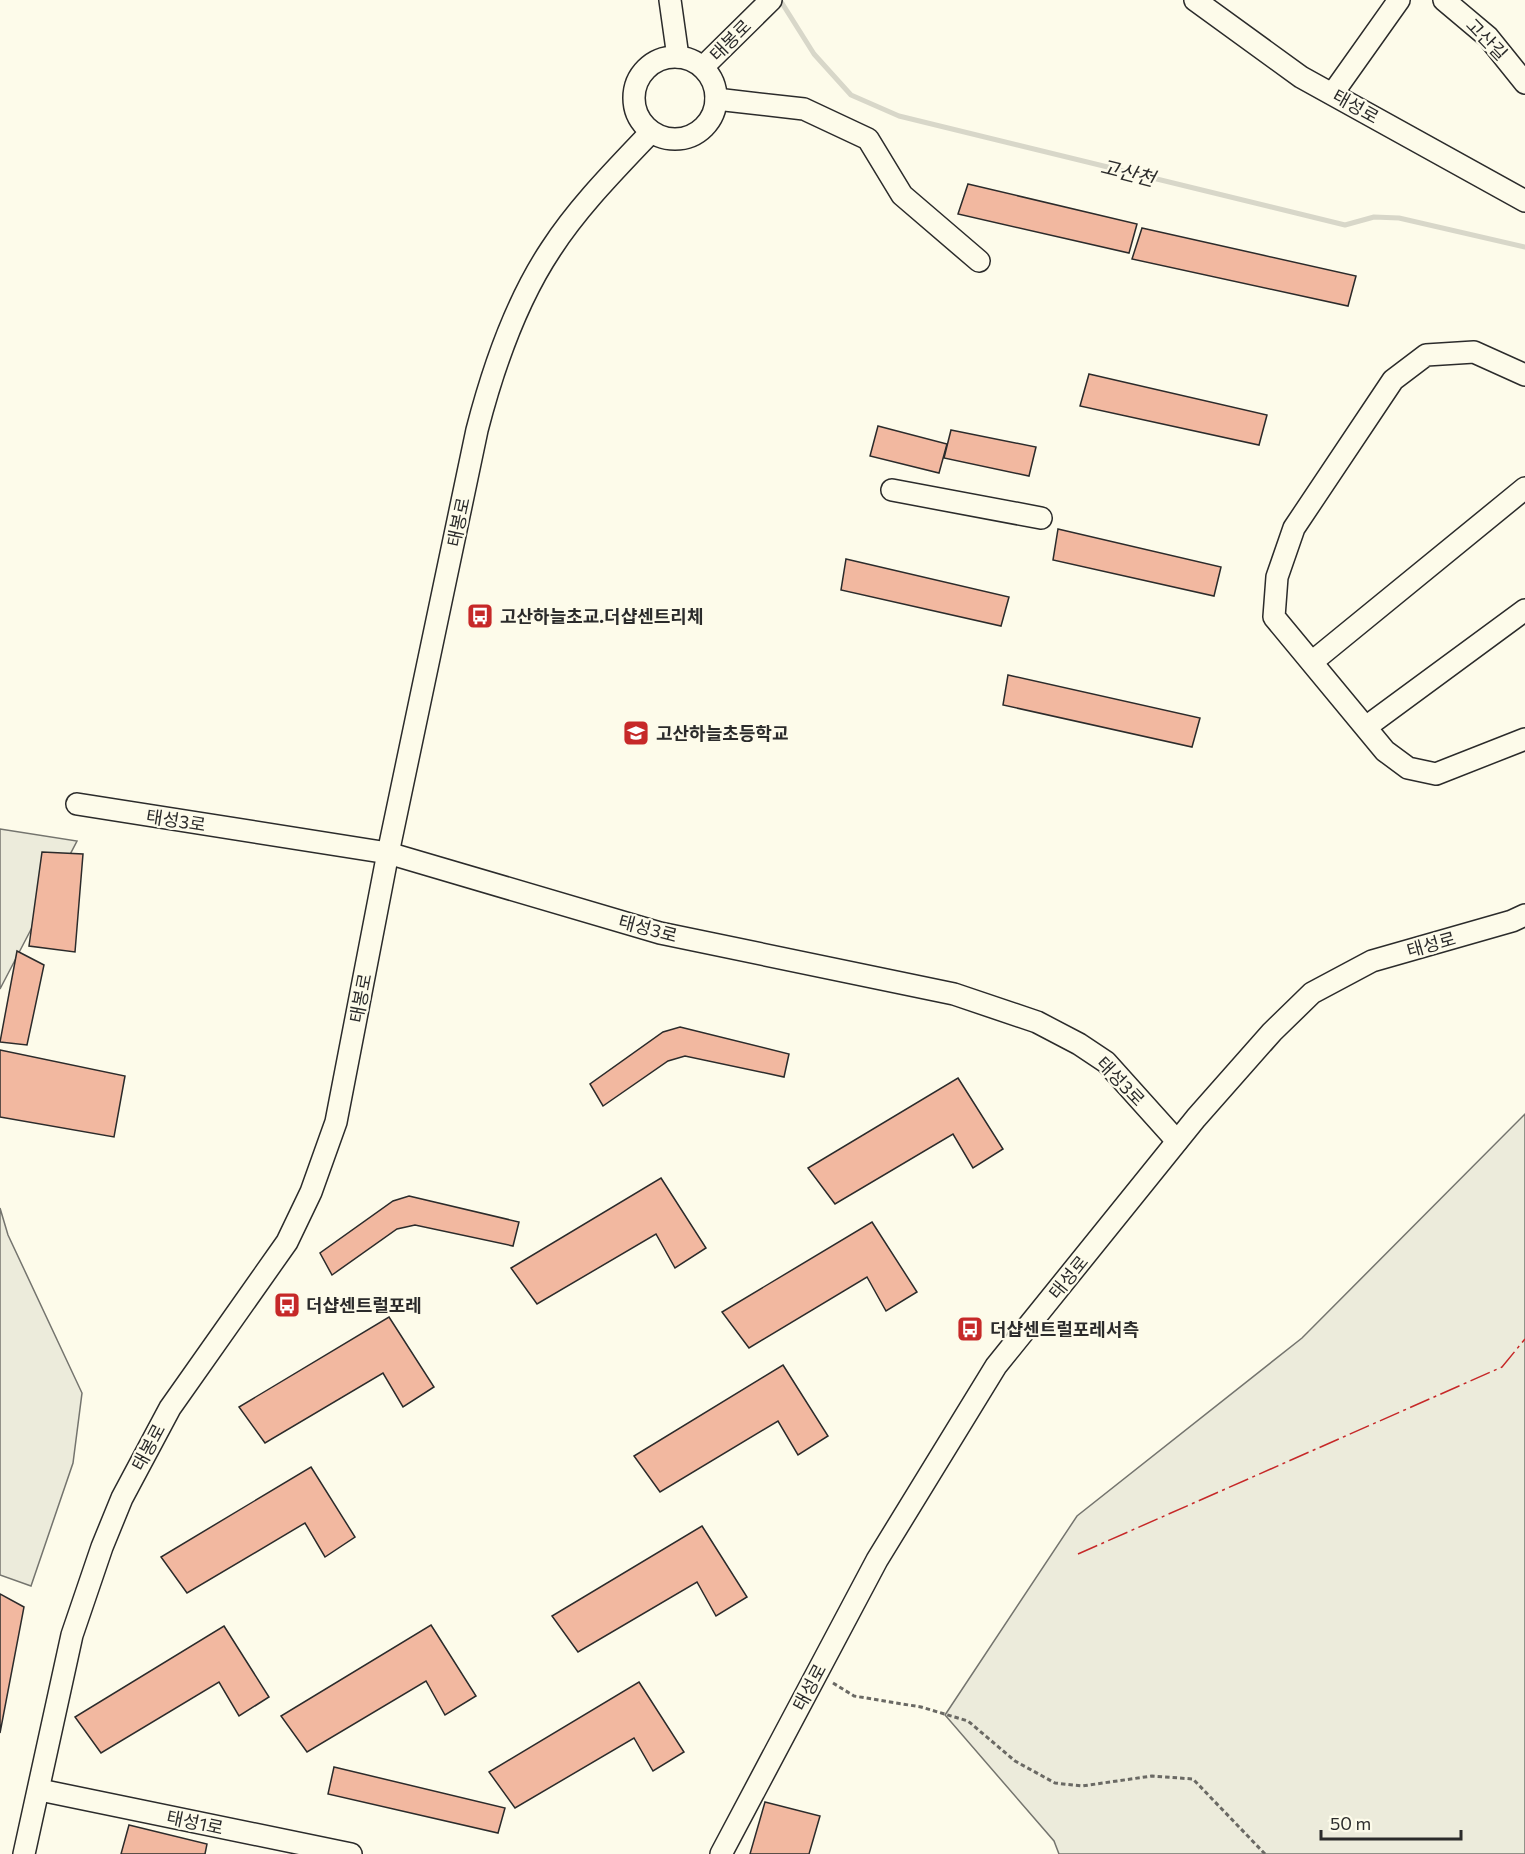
<svg xmlns="http://www.w3.org/2000/svg" width="1525" height="1854" viewBox="0 0 1525 1854" font-family="Commissioner,'Noto Sans KR',sans-serif">
<style>
.green{fill:#ecebdb;stroke:#74746e;stroke-width:1.5}
.lines{fill:none;stroke-linecap:round;stroke-linejoin:round}
.stream{stroke:#d8d7c9;stroke-width:5}
.building{fill:#f2b8a0;stroke:#2b2b2b;stroke-width:1.5}
.minor-casing{stroke:#2b2b2b;stroke-width:24}
.path{stroke:#6a6964;stroke-width:3;stroke-dasharray:4.5 3;stroke-linecap:butt}
.minor{stroke:#fdfbea;stroke-width:21}
.power{stroke:#c62828;stroke-width:1.5;stroke-dasharray:21 4.5 3 4.5;stroke-linecap:butt}
.labels{text-anchor:middle;dominant-baseline:central;stroke-width:4.5;stroke-linejoin:round;paint-order:stroke}
.street-label{font-size:18px;fill:#2b2b2b;stroke:#fdfbea}
.poi-label{font-size:18px;font-weight:bold;fill:#2b2b2b;stroke:#fdfbea;text-anchor:start}
.water-label{font-size:20px;font-style:italic;fill:#2b2b2b;stroke:#fdfbea}
</style>
<rect width="100%" height="100%" fill="#fdfbea"/>
<g class="green">
<polygon points="0,829 77,841 0,989"/>
<polygon points="1525,1114 1525,1854 1059,1854 1054,1841 945,1715 1077,1516 1302,1338"/>
<polygon points="0,1208 8,1235 82,1393 73,1463 31,1586 0,1575"/>
</g>
<g class="lines">
<polyline class="stream" points="780,0 814,54 851,95 899,116 1345,225 1374,217 1399,218 1525,247"/>
</g>
<g class="building">
<polygon points="968,184 1137,224 1129,253 958,214"/>
<polygon points="1142,228 1356,276 1348,306 1132,259"/>
<polygon points="1089,374 1267,415 1259,445 1080,406"/>
<polygon points="878,426 947,444 939,473 870,456"/>
<polygon points="951,430 1036,447 1029,476 944,458"/>
<polygon points="1058,529 1221,567 1214,596 1053,560"/>
<polygon points="846,559 1009,597 1001,626 841,590"/>
<polygon points="1008,675 1200,718 1192,747 1003,705"/>
<polygon points="42,852 83,854 75,952 29,946"/>
<polygon points="17,951 44,965 27,1045 0,1042"/>
<polygon points="680,1027 789,1054 784,1077 685,1056 668,1061 603,1106 590,1084 663,1032"/>
<polygon points="0,1050 125,1076 114,1137 0,1117"/>
<polygon points="958,1078 1003,1149 973,1168 953,1134 835,1204 808,1168"/>
<polygon points="661,1178 706,1248 675,1268 656,1234 537,1304 511,1268"/>
<polygon points="409,1196 519,1222 513,1246 415,1225 397,1229 332,1275 320,1253 393,1201"/>
<polygon points="872,1222 917,1292 886,1311 867,1277 749,1348 722,1312"/>
<polygon points="389,1317 434,1387 403,1407 383,1373 265,1443 239,1407"/>
<polygon points="783,1365 828,1436 798,1455 778,1421 660,1492 634,1456"/>
<polygon points="311,1467 355,1537 325,1557 305,1523 187,1593 161,1557"/>
<polygon points="702,1526 747,1597 716,1616 697,1582 578,1652 552,1616"/>
<polygon points="0,1594 24,1607 0,1733"/>
<polygon points="431,1625 476,1696 445,1715 426,1681 307,1752 281,1716"/>
<polygon points="224,1626 269,1697 239,1716 219,1682 101,1753 75,1717"/>
<polygon points="639,1682 684,1752 653,1771 634,1738 515,1808 489,1772"/>
<polygon points="334,1767 505,1808 498,1833 328,1794"/>
<polygon points="765,1802 820,1816 809,1854 750,1854"/>
<polygon points="129,1825 207,1844 205,1854 121,1854"/>
</g>
<g class="lines">
<defs>
<g id="minor">
<polyline points="670,0 678,57"/>
<polyline points="1195,0 1301,77 1525,201"/>
<polyline points="1444,0 1488,37 1525,83"/>
<circle cx="675" cy="98" r="41"/>
<polyline points="703,67 771,0"/>
<polyline points="1333,93 1399,0"/>
<polyline points="716,99 804,109 868,139 902,195 979,261"/>
<polyline points="1525,375 1474,352 1426,355 1393,380 1294,528 1277,577 1274,617 1385,751 1408,768 1436,774 1525,739"/>
<polyline points="892,490 1041,518"/>
<polyline points="1312,662 1525,488"/>
<polyline points="1366,727 1525,610"/>
<polyline points="77,804 388,853 660,933 954,994 1037,1022 1079,1044 1106,1062 1177,1141"/>
<polyline points="40,1790 351,1854"/>
<path d="M24,1854l48,-219 30,-88 20,-49 48,-90 117,-166 24,-50 25,-70 50,-259 91,-433c16,-62 38,-127 74,-181 28,-43 65,-80 100,-117"/>
<polyline points="721,1854 877,1560 996,1366 1196,1118 1272,1032 1312,993 1372,961 1512,921 1525,915"/>
</g>
</defs>
<use href="#minor" class="minor-casing"/>
<polyline class="path" points="833,1683 854,1696 921,1707 968,1721 1015,1761 1055,1783 1082,1786 1152,1776 1193,1779 1265,1854"/>
<use href="#minor" class="minor"/>
<polyline class="power" points="1078,1554 1502,1367 1525,1339"/>
</g>
<defs>
<symbol id="bus-square" viewBox="-11 -11 22 22"><rect x="-9" y="-9" width="18" height="18" rx="4" fill="#c62828" stroke="#fdfbea"/><path d="M-5-6H5V4H4V6H2V4H-2V6H-4V4H-5ZM-3.5-4V0h7V-4ZM-3.5 1.2v1.5H-2V1.2ZM2 1.2v1.5H3.5V1.2Z" fill="#fff"/></symbol>
<symbol id="school-square" viewBox="-11 -11 22 22"><rect x="-9" y="-9" width="18" height="18" rx="4" fill="#c62828" stroke="#fdfbea"/><path d="M0-5L7-2L0 1L-7-2ZM-4 1L0 2.5L4 1V4Q0 6-4 4Z" fill="#fff"/></symbol>
</defs>
<g fill-rule="evenodd">
<use href="#bus-square" x="465" y="601" width="30" height="30"/>
<use href="#school-square" x="621" y="718" width="30" height="30"/>
<use href="#bus-square" x="272" y="1290" width="30" height="30"/>
<use href="#bus-square" x="955" y="1314" width="30" height="30"/>
</g>
<g class="labels">
<g class="street-label">
<text transform="translate(1487 39) rotate(46)">고산길</text>
<text transform="translate(730 40) rotate(-45)">태봉로</text>
<text transform="translate(1356 106) rotate(29)">태성로</text>
<text transform="translate(458 522) rotate(-78)">태봉로</text>
<text transform="translate(176 820) rotate(9)">태성3로</text>
<text transform="translate(648 928) rotate(15)">태성3로</text>
<text transform="translate(1431 944) rotate(-16)">태성로</text>
<text transform="translate(360 998) rotate(-79)">태봉로</text>
<text transform="translate(1121 1081) rotate(46)">태성3로</text>
<text transform="translate(1068 1277) rotate(-51)">태성로</text>
<text transform="translate(148 1447) rotate(-62)">태봉로</text>
<text transform="translate(809 1687) rotate(-62)">태성로</text>
<text transform="translate(195 1822) rotate(12)">태성1로</text>
</g>
<g class="poi-label">
<text x="500" y="616">고산하늘초교.더샵센트리체</text>
<text x="656" y="733">고산하늘초등학교</text>
<text x="306" y="1305">더샵센트럴포레</text>
<text x="990" y="1329">더샵센트럴포레서측</text>
</g>
<g class="water-label">
<text transform="translate(1128 172) rotate(14)">고산천</text>
</g>
</g>
<path d="M1321 1830v9h140v-9" fill="none" stroke="#2b2b2b" stroke-width="3"/>
<text x="1330" y="1830" font-size="18" fill="#2b2b2b" stroke="#fdfbea" stroke-width="4.5" paint-order="stroke">50 m</text>
</svg>
